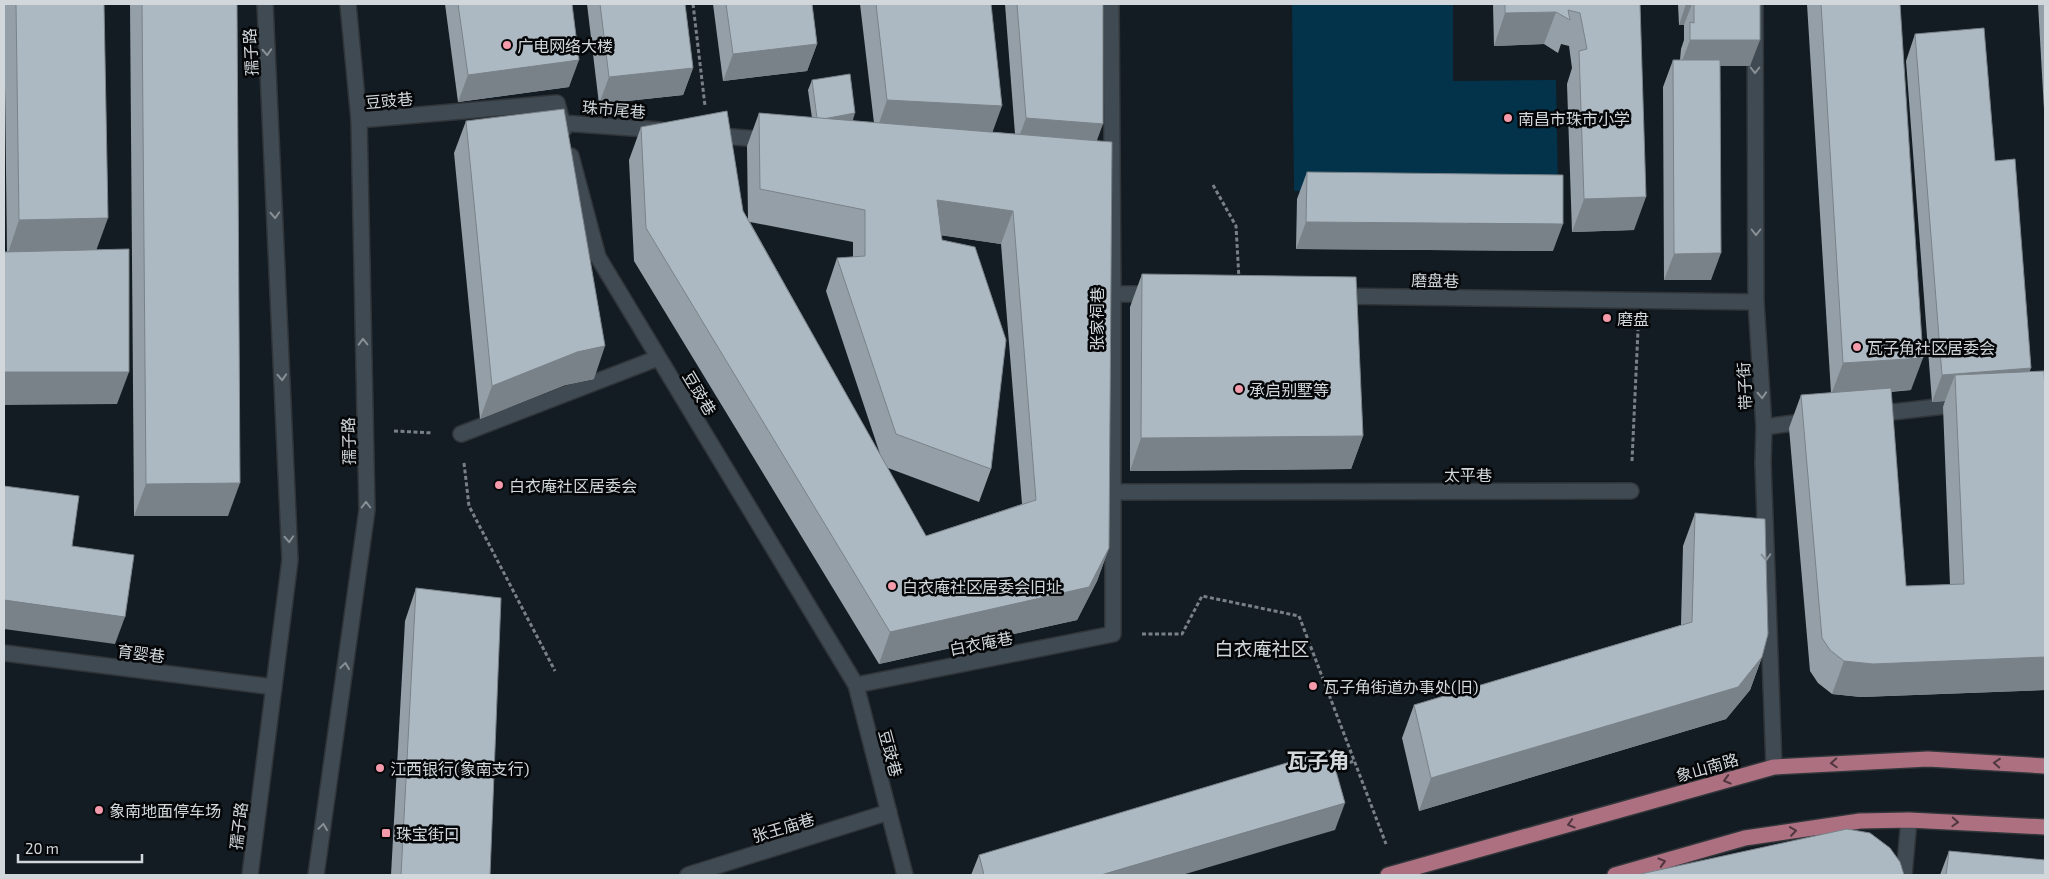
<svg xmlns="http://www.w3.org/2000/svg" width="2049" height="879" viewBox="0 0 2049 879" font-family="'Exo 2','Noto Sans SC',sans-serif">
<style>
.green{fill:#03334b}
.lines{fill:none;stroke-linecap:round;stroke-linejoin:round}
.lane-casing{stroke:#303539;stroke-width:18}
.secondary-casing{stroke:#303539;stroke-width:18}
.primary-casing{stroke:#303539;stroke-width:18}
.path{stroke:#7a8186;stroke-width:3;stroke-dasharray:4 2.5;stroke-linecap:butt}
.lane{stroke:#404a52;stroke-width:15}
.secondary{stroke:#404a52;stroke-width:15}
.primary{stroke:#ad7080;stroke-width:15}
.wall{fill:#959fa7;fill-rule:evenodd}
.shaded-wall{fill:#798288}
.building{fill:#adb9c2;stroke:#798288}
.oneway{stroke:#889096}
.oneway2{stroke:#50363e}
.poi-dot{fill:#f39aab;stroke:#040608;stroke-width:2}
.labels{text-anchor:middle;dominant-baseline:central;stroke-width:5;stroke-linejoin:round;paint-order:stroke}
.poi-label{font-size:16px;fill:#d1d7db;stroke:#040608;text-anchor:start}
.street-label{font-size:16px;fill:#d1d7db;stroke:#040608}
.quarter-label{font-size:19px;fill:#d1d7db;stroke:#040608}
.district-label{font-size:21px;font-weight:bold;fill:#d1d7db;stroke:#040608}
</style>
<rect width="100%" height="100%" fill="#131c22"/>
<polygon class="green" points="1292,4 1453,4 1453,81 1556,80 1558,188 1294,191"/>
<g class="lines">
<defs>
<g id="lane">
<polyline points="1755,4 1756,302 1764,427 1763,463 1774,767"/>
<polyline points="359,120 557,103 564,129"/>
<polyline points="562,123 660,130"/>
<polyline points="710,135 769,140"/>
<polyline points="571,156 598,257 856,685 905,875"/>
<polyline points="1113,294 1154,294"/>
<polyline points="1337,296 1756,302"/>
<polyline points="1875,414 1963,404"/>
<polyline points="1764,427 1809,421"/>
<polyline points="461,434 658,358"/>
<polyline points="1113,492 1631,491"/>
<polyline points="4,653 274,687"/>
<polyline points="856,685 1113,634 1113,294 1111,4"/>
<polyline points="688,875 889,812"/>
<polyline points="1904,875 1909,820"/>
</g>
<g id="secondary">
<polyline points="250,875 290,560 265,4"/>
<polyline points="316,875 367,510 359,120 348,4"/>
</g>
<g id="primary">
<polyline points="1388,875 1774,767 1928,759 2045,766"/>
<polyline points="1615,875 1745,838 1860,821 1909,820 2045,827"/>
</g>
</defs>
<use href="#lane" class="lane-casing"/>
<use href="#secondary" class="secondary-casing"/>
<use href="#primary" class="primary-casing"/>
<g class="path">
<polyline points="693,4 705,106"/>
<polyline points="1213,185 1236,226 1239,279"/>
<polyline points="394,431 433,433"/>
<polyline points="1632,461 1638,330"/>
<polyline points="464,463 469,506 555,671"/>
<polyline points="1142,634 1182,634 1202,596 1299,616 1386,844"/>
<polyline points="1331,769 1354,761"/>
</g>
<use href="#lane" class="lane"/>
<use href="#secondary" class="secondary"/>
<use href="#primary" class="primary"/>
</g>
<g class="wall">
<polygon points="4,4 104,4 96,250 117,404 7,252"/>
<polygon points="130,4 237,4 228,516 134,516"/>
<polygon points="445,4 572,4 569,87 458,102"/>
<polygon points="587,4 685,4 693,68 683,95 599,104"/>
<polygon points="713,4 812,4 817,44 807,71 723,81"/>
<path d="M860,4h131l1,128 23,2 -10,-130h98l-6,137 12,407 -12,33 -20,39 -198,44 -245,-403 -5,-101 12,-33 102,84 5,8 -1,-73 12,-33 53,5 -4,-28 4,-10 41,41 21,2zM750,222l103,20v15l-16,1 -11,33 54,163zM941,235l60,9 21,260 -96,32 -38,-68 91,34 12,-33z"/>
<polygon points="1493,4 1640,4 1634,230 1572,232 1567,84 1572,68 1569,46 1561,44 1558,53 1544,44 1494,46"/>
<polygon points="1678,4 1760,4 1750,66 1720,66 1711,280 1664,280 1663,87 1673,60 1680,60 1681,49 1684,40 1684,25 1679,25"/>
<polygon points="1807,4 1900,4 1911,390 1891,392 1906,586 1950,585 1943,407 1945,401 1932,402 1906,61 1915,34 1995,161 2030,371 2045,690 1861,697 1832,694 1818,683 1810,671 1789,428 1801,395 1831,393"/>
<polygon points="2038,4 2045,4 2045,127"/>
<polygon points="466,121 594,379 565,385 480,419 454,153"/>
<polygon points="1307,172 1553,251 1296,249 1297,199"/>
<polygon points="1142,274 1363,436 1351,469 1130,471 1130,307"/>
<polygon points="1695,513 1762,657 1750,690 1726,719 1419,811 1402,738 1414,705 1681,625 1683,546"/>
<polygon points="416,588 490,875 391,875 405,621"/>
<polygon points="1949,851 2045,875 1940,875"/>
<polygon points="979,855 984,875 971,875"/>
</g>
<g class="shaded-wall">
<polygon points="1686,4 1692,4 1684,25 1679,25"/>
<polygon points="1556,12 1544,44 1494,46 1505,13"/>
<polygon points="1690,40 1760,40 1750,66 1680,66"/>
<polygon points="817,44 807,71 723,81 733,54"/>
<polygon points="579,60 569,87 458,102 468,75"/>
<polygon points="693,68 683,95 599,104 609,77"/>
<polygon points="887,100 1002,106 990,139 876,132"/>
<polygon points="855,113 852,123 817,120"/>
<polygon points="1026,118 1103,124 1093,151 1016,145"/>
<polygon points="1646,197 1634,230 1572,232 1584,199"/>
<polygon points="937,200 1013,211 1001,244 925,233"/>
<polygon points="108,218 96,251 8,253 19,220"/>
<polygon points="1306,222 1563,224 1553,251 1296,249"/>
<polygon points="1721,253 1711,280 1664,280 1674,254"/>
<polygon points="605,346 594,379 565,385 480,419 492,386 577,352"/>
<polygon points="1923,358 1911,390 1831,395 1843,363"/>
<polygon points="2031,368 2021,395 1955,375 1945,401 1932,402 1942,375"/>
<polygon points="4,372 129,372 117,404 4,405"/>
<polygon points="1363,436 1351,469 1130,471 1141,438"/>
<polygon points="240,483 228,516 134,516 146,484"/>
<polygon points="1109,548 1097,581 1077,620 879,664 890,632"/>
<polygon points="4,600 125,617 115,644 4,629"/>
<polygon points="1762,657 1750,690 1726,719 1419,811 1431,778"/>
<polygon points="2045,657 2045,690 1861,697 1832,694 1844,661"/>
<polygon points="1345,803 1335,830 1182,875 1101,875"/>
</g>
<g class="building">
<polygon points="16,4 104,4 108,218 19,220"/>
<polygon points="142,4 237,4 240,483 146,484"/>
<polygon points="458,4 572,4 579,60 468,75"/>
<polygon points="600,4 685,4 693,68 609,77"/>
<polygon points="726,4 812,4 817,44 733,54"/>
<polygon points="876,4 991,4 1002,106 887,100"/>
<polygon points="1017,4 1103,4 1103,124 1026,118"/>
<polygon points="1505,4 1640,4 1646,197 1584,199 1579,51 1587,49 1580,13 1568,10 1570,20 1556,12 1505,13"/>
<polygon points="1694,4 1760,4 1760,40 1690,40 1690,22 1694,23"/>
<polygon points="1821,4 1900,4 1923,358 1843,363"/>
<polygon points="1984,28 1995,161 2015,159 2031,368 1942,375 1915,34"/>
<polygon points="1673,60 1720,60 1721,253 1674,254"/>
<polygon points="850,74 855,113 823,119 817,118 812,80"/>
<polygon points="564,109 605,346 577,352 492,386 466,121"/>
<polygon points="727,111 743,211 926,536 1036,500 1013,211 937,200 942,240 975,247 1006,340 991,469 896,434 837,258 865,256 865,210 760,189 759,113 1112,142 1109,548 1089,587 890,632 646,228 641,127"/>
<polygon points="1307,172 1563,175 1563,224 1306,222"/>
<polygon points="129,249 129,372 4,372 4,252"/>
<polygon points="1142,274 1356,277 1363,436 1141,438"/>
<polygon points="2044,371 2045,392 2045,657 1873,664 1844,661 1830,650 1822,638 1801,395 1891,388 1906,586 1964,584 1955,375"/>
<polygon points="4,486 79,496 72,546 134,555 125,617 4,600"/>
<polygon points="1695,513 1765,519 1768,634 1762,657 1738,687 1431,778 1414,705 1692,622"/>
<polygon points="416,588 501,598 490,875 401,875"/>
<polygon points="1330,750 1345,803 1101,875 984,875 979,855"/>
<polygon points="1847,829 1870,833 1890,848 1900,862 1904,875 1636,875"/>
<polygon points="1949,851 2045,860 2045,875 1946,875"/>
</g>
<defs><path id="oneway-chevron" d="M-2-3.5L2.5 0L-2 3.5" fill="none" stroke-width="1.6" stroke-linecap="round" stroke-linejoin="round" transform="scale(1.25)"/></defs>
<g class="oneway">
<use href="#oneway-chevron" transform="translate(267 52) rotate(87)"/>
<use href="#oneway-chevron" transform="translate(1755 70) rotate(90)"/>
<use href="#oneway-chevron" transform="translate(275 215) rotate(87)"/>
<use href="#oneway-chevron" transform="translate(1756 232) rotate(90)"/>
<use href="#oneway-chevron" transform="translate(363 342) rotate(-91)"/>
<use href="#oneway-chevron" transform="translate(282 377) rotate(87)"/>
<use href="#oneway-chevron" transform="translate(1762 395) rotate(87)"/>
<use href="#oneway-chevron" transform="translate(366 505) rotate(-90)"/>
<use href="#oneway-chevron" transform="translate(289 539) rotate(87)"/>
<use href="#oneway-chevron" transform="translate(1766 557) rotate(88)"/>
<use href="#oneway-chevron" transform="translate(345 666) rotate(-82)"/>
<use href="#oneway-chevron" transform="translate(323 827) rotate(-82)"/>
</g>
<g class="oneway2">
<use href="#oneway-chevron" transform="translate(1834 763) rotate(177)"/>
<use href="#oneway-chevron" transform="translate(1997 763) rotate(-176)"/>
<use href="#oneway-chevron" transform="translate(1727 780) rotate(164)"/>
<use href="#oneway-chevron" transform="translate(1955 822) rotate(3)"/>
<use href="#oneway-chevron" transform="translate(1571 824) rotate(164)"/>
<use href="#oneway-chevron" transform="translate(1793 831) rotate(-8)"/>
<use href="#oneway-chevron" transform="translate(1662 862) rotate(-16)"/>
</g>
<g class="poi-dot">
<circle cx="507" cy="45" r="5"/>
<circle cx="1508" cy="118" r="5"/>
<circle cx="1607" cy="318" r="5"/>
<circle cx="1857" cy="347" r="5"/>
<circle cx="1239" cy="389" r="5"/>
<circle cx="499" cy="485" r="5"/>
<circle cx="892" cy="586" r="5"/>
<circle cx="1313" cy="686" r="5"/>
<circle cx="380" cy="768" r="5"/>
<circle cx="99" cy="810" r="5"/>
<rect x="381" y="828" width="10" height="10" rx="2.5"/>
</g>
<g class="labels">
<g class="poi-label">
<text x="517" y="45">广电网络大楼</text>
<text x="1518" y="118">南昌市珠市小学</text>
<text x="1617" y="318">磨盘</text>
<text x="1867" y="347">瓦子角社区居委会</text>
<text x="1249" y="389">承启别墅等</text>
<text x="509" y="485">白衣庵社区居委会</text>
<text x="902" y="586">白衣庵社区居委会旧址</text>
<text x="1323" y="686">瓦子角街道办事处(旧)</text>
<text x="390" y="768">江西银行(象南支行)</text>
<text x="109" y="810">象南地面停车场</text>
<text x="396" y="833">珠宝街口</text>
</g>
<g class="street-label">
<text transform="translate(250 52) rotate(-93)">孺子路</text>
<text transform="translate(389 100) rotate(-5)">豆豉巷</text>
<text transform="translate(614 109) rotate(5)">珠市尾巷</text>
<text transform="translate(1435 280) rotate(1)">磨盘巷</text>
<text transform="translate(1096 319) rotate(-90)">张家祠巷</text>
<text transform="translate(1744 386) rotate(-93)">带子街</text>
<text transform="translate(700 393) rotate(59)">豆豉巷</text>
<text transform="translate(348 441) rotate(-91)">孺子路</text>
<text x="1468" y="474">太平巷</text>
<text transform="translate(981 643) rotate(-11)">白衣庵巷</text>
<text transform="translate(141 653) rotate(7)">育婴巷</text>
<text transform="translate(891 753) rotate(75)">豆豉巷</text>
<text transform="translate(1707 767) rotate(-16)">象山南路</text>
<text transform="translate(238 826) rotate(-83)">孺子路</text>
<text transform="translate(783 827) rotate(-17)">张王庙巷</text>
</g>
<g class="quarter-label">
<text x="1262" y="648">白衣庵社区</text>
</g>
<g class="district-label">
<text x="1318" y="759">瓦子角</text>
</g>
</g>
<rect width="2049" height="879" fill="none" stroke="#d1d7db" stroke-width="10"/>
<path d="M18 854v8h124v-8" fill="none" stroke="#d1d7db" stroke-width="2.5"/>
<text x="25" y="854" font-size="15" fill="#d1d7db" stroke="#040608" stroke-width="4" paint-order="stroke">20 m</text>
</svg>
